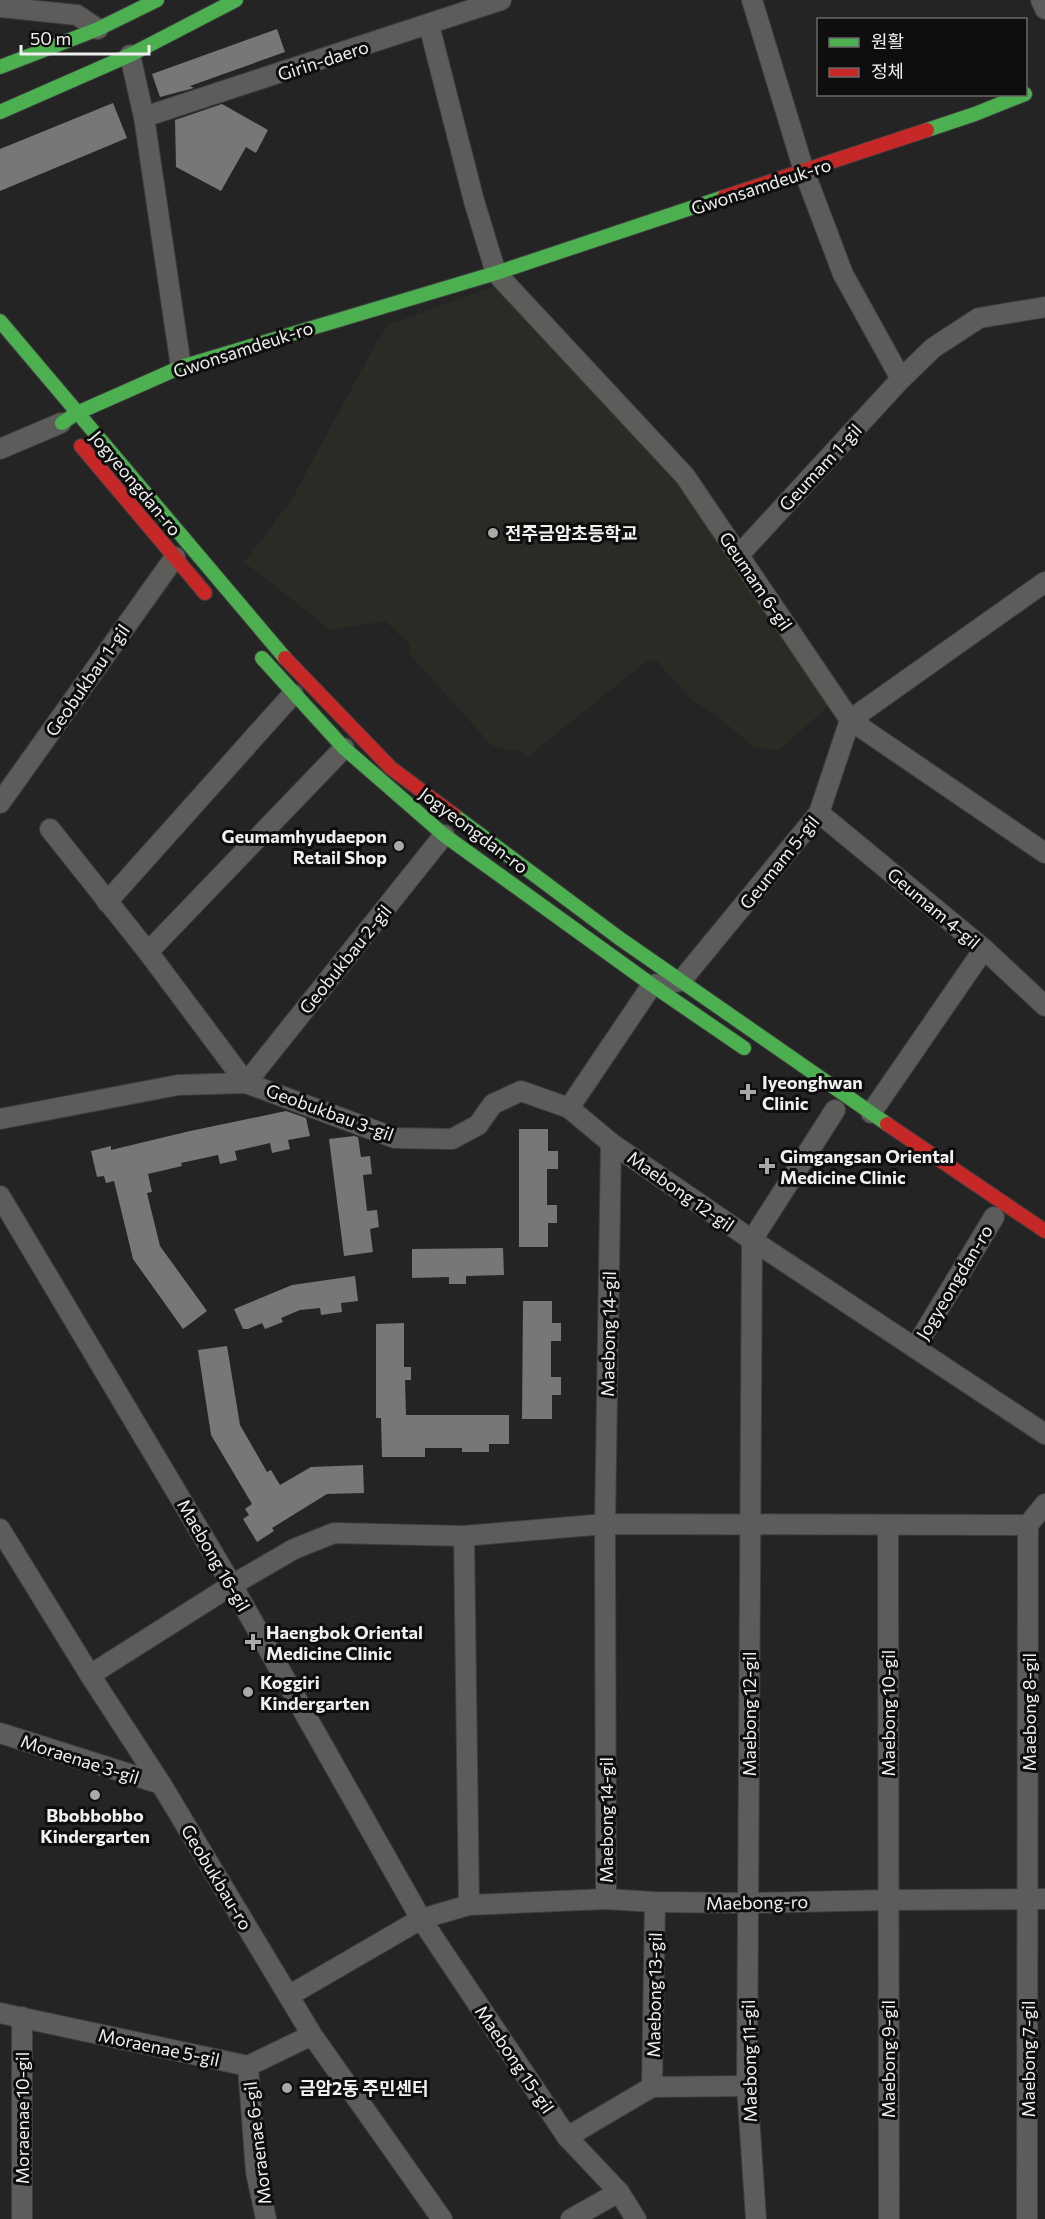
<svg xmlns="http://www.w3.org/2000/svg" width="1045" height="2219" viewBox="0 0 1045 2219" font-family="Commissioner,'Noto Sans KR',sans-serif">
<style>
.built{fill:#292c25}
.building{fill:#777776}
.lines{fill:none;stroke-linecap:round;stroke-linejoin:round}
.street-casing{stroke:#3e3e3e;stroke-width:22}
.fast-casing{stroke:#3e3e3e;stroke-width:16}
.jam-casing{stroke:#3e3e3e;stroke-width:16}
.street{stroke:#5c5c5b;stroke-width:20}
.fast{stroke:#4caf50;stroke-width:14}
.jam{stroke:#c62828;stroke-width:14}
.poi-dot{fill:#a9a9a8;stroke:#0d0e0d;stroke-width:2}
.labels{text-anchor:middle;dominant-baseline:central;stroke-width:6;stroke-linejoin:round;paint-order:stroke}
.street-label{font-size:18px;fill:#f0f0ef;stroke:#0d0e0d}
.poi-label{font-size:18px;font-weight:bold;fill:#f0f0ef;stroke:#0d0e0d;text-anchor:start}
</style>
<rect width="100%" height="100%" fill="#242424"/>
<polygon class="built" points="494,286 677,471 751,578 828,706 780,750 755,748 716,715 690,699 657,661 648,660 526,758 519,749 510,751 491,745 408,652 410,645 385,621 331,630 244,562 289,504 374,347 388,325"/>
<g class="building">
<polygon points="277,29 285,52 190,86 194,88 160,97 152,74"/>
<polygon points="113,103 127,138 0,191 0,149"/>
<polygon points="222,104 268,130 256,153 246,147 221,191 176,167 175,120"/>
<polygon points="286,1111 306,1118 310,1136 288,1140 290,1149 272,1153 270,1143 235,1151 237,1160 220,1164 218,1155 181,1163 182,1166 148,1174 152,1192 147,1193 160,1246 207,1311 183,1329 133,1259 114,1181 106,1183 104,1176 97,1177 91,1151 111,1146 111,1150 190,1131"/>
<polygon points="519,1129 548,1129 548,1151 558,1151 558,1169 547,1169 547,1205 557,1205 557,1223 548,1223 548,1247 519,1247"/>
<polygon points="354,1136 358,1137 361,1157 370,1156 372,1174 363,1175 367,1211 377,1210 379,1227 370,1229 373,1252 344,1256 329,1139"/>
<polygon points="503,1248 504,1275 466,1276 466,1284 449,1284 449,1277 412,1278 412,1249"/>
<polygon points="355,1276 358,1301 341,1303 342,1312 321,1315 320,1308 300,1310 281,1318 283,1322 265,1329 262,1323 248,1329 243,1329 234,1309 292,1285"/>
<polygon points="523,1301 552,1301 552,1323 561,1323 561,1341 551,1341 551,1377 561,1377 561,1395 552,1395 552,1419 522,1419"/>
<polygon points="404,1323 404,1367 411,1367 411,1380 405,1380 406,1415 509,1415 509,1444 489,1444 489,1452 462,1452 462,1448 425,1448 425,1457 382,1457 381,1418 376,1418 376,1324"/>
<polygon points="227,1346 240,1425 267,1472 271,1470 280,1485 311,1467 363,1465 364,1493 327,1494 272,1528 274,1531 257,1542 243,1519 249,1515 245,1509 252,1504 211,1435 198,1350"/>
</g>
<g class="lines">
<defs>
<g id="street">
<polyline points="752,0 804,171 843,274 901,379"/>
<polyline points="1041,0 1045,9"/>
<polyline points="0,7 77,15 98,29"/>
<polyline points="429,25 474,201 496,273 685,476 850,720 1045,853"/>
<polyline points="130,55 144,117 181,367"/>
<polyline points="144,117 501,0"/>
<polyline points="0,449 61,423"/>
<polyline points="739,555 901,379 933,348 979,318 1045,307"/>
<polyline points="0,803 175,557"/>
<polyline points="819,813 984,949 1045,1006"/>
<polyline points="50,829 148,952 246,1083 444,835"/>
<polyline points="107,902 293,694"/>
<polyline points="148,952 344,748"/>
<polyline points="569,1108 611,1143 752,1240 1045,1434"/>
<polyline points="871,1113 984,949"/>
<polyline points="0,1119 178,1085 246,1083 395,1138 452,1139 478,1125 493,1104 521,1091 569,1108 652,985 681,981 819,813 850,720 1045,582"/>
<polyline points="0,1196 232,1585 421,1919 567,2137 619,2192 636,2219"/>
<polyline points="915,1348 994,1217"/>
<polyline points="888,1526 889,2219"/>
<polyline points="0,1529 90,1675 161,1784 312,2035 442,2219"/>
<polyline points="464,1536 469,1905"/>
<polyline points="90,1675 232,1585 294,1549 334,1533 464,1536 605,1524 1028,1525"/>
<polyline points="0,1733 161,1784"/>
<polyline points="606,1899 605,1524 611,1143"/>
<polyline points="290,1995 421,1919 469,1905 606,1899 655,1902 748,1903 888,1900 1045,1899"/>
<polyline points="0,2013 248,2066 312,2035"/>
<polyline points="248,2066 256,2172 266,2219"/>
<polyline points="652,2087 655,1902"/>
<polyline points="567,2137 652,2087 747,2086"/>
<polyline points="22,2219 22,2017"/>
<polyline points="571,2219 619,2192"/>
<polyline points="756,2219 747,2086 752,1240 835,1110"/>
<polyline points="1027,2219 1028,1525 1045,1504"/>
</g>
<g id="fast">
<polyline points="0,67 98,29 157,0"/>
<polyline points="0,112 130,55 236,0"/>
<polyline points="927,130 975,114 1025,94"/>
<polyline points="0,321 285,658"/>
<polyline points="62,423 77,413 181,367 496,273 724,197"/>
<polyline points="262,658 344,748 444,835 652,985 744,1048"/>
<polyline points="454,815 619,938 887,1124"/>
</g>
<g id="jam">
<polyline points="724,197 927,130"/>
<polyline points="81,446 205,593"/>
<polyline points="285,658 391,768 454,815"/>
<polyline points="887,1124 1045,1231"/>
</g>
</defs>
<use href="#street" class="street-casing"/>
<use href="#fast" class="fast-casing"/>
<use href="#jam" class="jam-casing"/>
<use href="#street" class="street"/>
<use href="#fast" class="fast"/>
<use href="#jam" class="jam"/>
</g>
<g class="poi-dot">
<circle cx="493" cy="533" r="6"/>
<circle cx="399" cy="846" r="6"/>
<path d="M745 1083h6v6h6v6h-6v6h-6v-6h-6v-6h6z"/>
<path d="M764 1157h6v6h6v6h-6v6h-6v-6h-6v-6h6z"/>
<path d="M250 1633h6v6h6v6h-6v6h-6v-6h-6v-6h6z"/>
<circle cx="248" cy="1692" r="6"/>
<circle cx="95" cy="1795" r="6"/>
<circle cx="287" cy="2088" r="6"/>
</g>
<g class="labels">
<g class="street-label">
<text transform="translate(323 60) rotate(-18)">Girin-daero</text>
<text transform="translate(761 186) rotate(-18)">Gwonsamdeuk-ro</text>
<text transform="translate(243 349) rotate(-18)">Gwonsamdeuk-ro</text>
<text transform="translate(820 467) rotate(-47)">Geumam 1-gil</text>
<text transform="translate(136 483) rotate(50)">Jogyeongdan-ro</text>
<text transform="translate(756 581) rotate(56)">Geumam 6-gil</text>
<text transform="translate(87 680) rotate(-55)">Geobukbau 1-gil</text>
<text transform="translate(474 830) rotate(37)">Jogyeongdan-ro</text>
<text transform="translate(779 862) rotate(-51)">Geumam 5-gil</text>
<text transform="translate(934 908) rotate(40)">Geumam 4-gil</text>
<text transform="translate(345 959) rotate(-51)">Geobukbau 2-gil</text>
<text transform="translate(330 1112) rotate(20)">Geobukbau 3-gil</text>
<text transform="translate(681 1191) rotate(35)">Maebong 12-gil</text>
<text transform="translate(954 1282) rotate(-59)">Jogyeongdan-ro</text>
<text transform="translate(608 1334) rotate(-89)">Maebong 14-gil</text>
<text transform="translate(214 1555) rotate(60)">Maebong 16-gil</text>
<text transform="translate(1029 1712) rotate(-90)">Maebong 8-gil</text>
<text transform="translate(888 1713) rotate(-90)">Maebong 10-gil</text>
<text transform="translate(749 1714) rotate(-90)">Maebong 12-gil</text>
<text transform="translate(80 1759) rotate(18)">Moraenae 3-gil</text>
<text transform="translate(606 1820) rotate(-90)">Maebong 14-gil</text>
<text transform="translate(217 1877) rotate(59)">Geobukbau-ro</text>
<text transform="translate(757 1902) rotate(-1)">Maebong-ro</text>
<text transform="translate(654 1995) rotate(-89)">Maebong 13-gil</text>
<text transform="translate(159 2047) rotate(12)">Moraenae 5-gil</text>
<text transform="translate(515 2059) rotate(56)">Maebong 15-gil</text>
<text transform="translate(888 2059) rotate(-90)">Maebong 9-gil</text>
<text transform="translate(1028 2059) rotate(-90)">Maebong 7-gil</text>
<text transform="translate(749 2061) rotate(-91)">Maebong 11-gil</text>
<text transform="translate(22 2118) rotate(-90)">Moraenae 10-gil</text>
<text transform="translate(257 2143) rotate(-97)">Moraenae 6-gil</text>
</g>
<g class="poi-label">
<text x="505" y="533">전주금암초등학교</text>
<text x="387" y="836" text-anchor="end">Geumamhyudaepon<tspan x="387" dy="21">Retail Shop</tspan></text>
<text x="762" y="1082">Iyeonghwan<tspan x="762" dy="21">Clinic</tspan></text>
<text x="780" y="1156">Gimgangsan Oriental<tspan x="780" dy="21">Medicine Clinic</tspan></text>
<text x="266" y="1632">Haengbok Oriental<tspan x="266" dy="21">Medicine Clinic</tspan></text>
<text x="260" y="1682">Koggiri<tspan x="260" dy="21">Kindergarten</tspan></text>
<text x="95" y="1815" text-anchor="middle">Bbobbobbo<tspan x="95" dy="21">Kindergarten</tspan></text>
<text x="299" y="2088">금암2동 주민센터</text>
</g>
</g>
<rect x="817" y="18" width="210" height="78" fill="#0d0e0d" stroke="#686867" stroke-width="1.5"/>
<rect x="829" y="38" width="30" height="9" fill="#4caf50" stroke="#686867" stroke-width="1.5"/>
<text x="871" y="48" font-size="18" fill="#f0f0ef">원활</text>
<rect x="829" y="68" width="30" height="9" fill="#c62828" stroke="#686867" stroke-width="1.5"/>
<text x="871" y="78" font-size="18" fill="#f0f0ef">정체</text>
<path d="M21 45v9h128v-9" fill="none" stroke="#f0f0ef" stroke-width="3"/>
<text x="30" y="45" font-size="18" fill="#f0f0ef" stroke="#0d0e0d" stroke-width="4.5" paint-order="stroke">50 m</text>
</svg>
